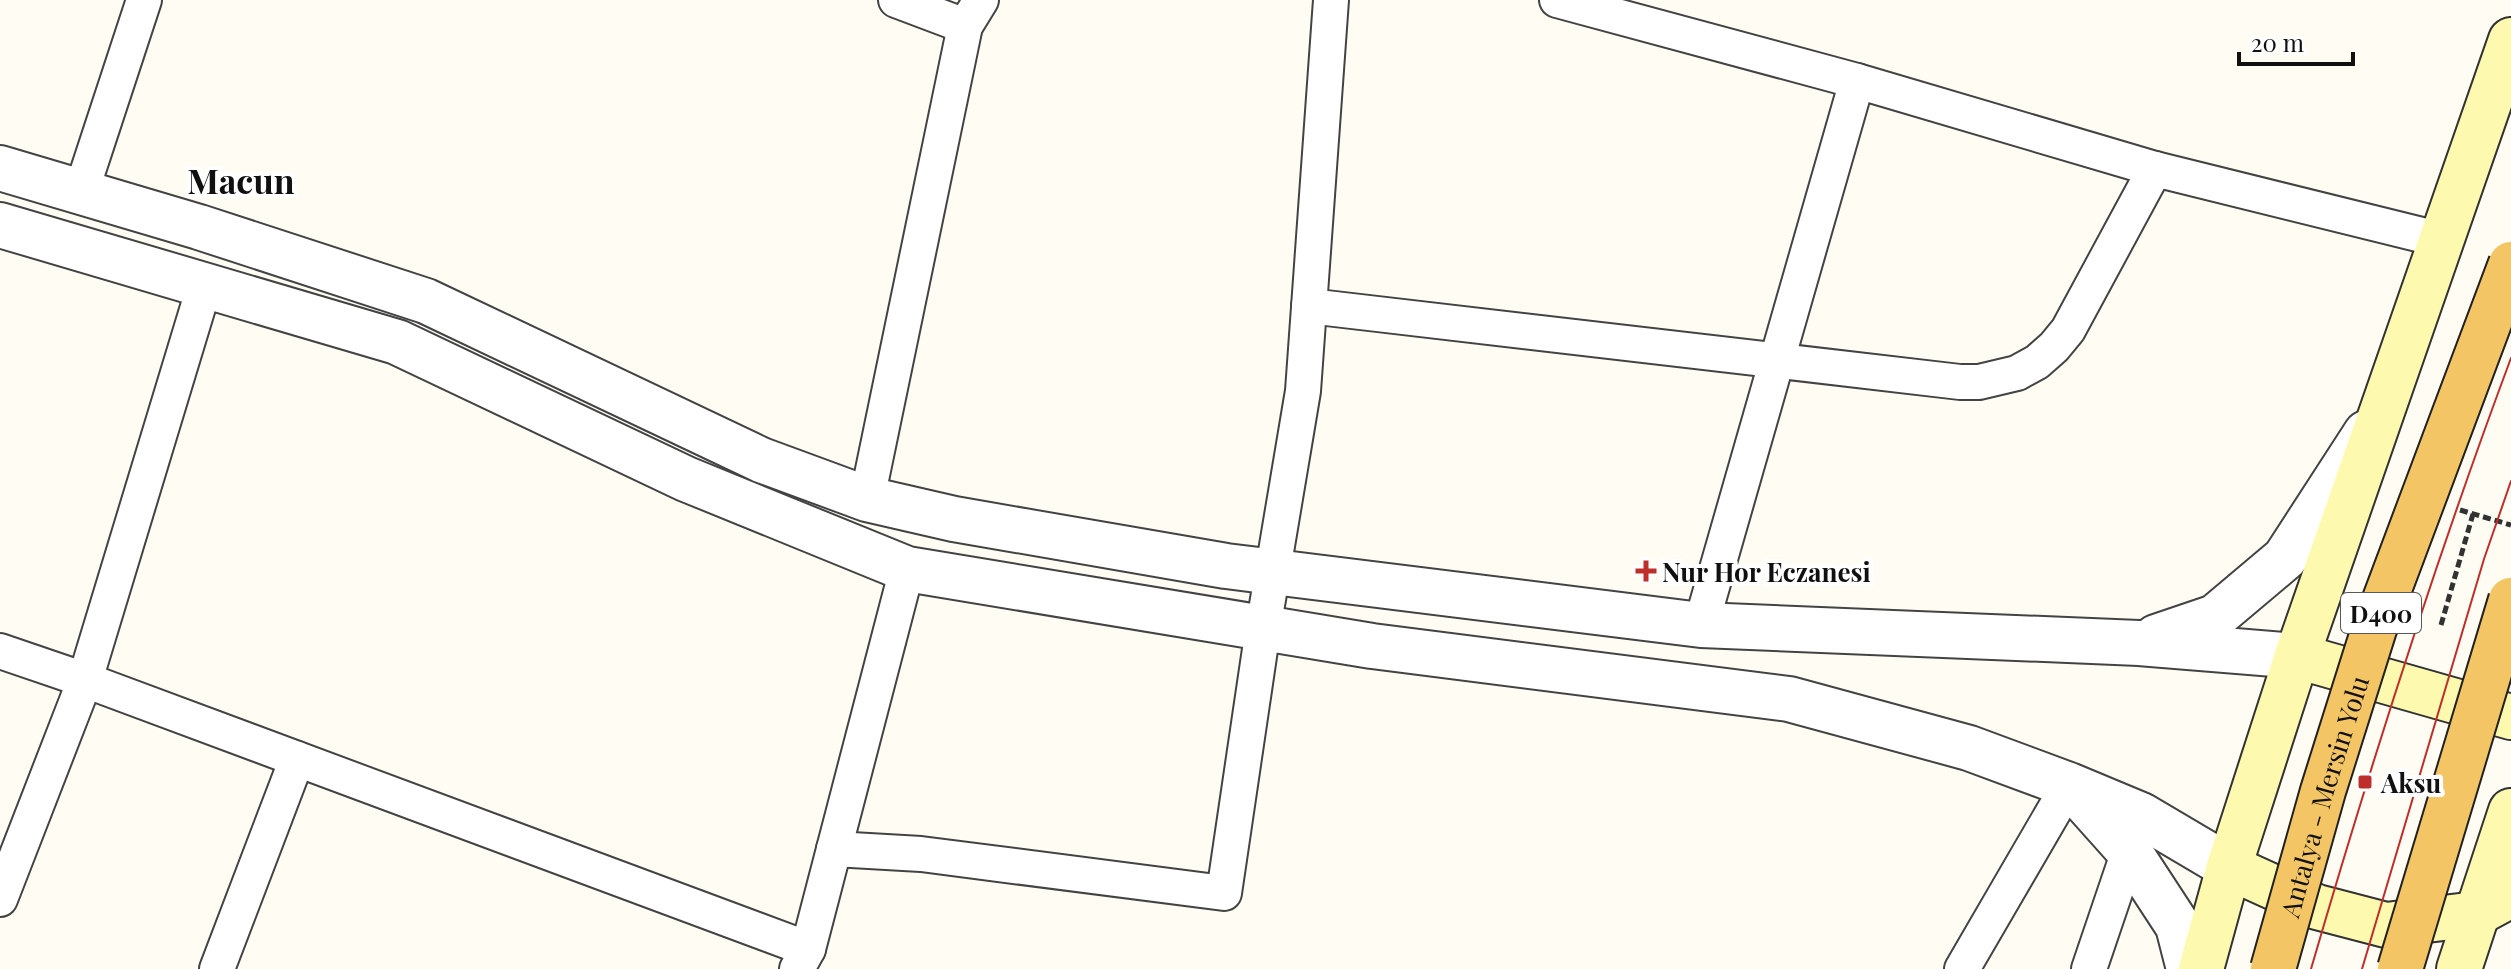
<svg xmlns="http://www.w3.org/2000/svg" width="2511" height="969" viewBox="0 0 2511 969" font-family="'Playfair Display',serif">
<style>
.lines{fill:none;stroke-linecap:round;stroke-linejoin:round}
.minor-casing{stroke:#434343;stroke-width:38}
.tertiary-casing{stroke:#434343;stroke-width:48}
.secondary-casing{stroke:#323232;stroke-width:48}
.path{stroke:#323232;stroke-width:5;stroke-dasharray:8 4;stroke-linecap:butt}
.minor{stroke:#fff;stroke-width:34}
.tertiary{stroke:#fff;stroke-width:44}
.secondary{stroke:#fdfaaf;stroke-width:44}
.tram{stroke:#be2e2a;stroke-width:2}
.trunk-bridge-casing{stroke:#212121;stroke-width:48;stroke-linecap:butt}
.trunk-bridge{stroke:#f3c565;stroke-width:44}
.poi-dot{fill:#be2e2a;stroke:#fff;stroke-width:3}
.labels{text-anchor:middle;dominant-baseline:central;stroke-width:8;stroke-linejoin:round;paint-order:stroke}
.shield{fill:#fff;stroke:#585858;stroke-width:2}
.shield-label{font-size:24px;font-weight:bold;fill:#101010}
.poi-label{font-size:26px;font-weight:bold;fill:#101010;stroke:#fff;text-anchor:start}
.street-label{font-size:26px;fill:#101010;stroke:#fff}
.district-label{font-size:34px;font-weight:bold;fill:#101010;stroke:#fff}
</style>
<rect width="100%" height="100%" fill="#fffdf3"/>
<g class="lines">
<defs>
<g id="minor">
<polyline points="896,0 965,26"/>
<polyline points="1557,0 1857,81 2155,169 2442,240"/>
<polyline points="81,192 144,0"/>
<polyline points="1309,306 1960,382 1979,382 2017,373 2037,362 2054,347 2068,330 2155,169"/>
<polyline points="867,499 965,26 981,0"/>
<polyline points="1701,625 1857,81"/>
<polyline points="0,651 85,680 808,949"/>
<polyline points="834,849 921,854 1224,893 1263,629 1303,391 1331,0"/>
<polyline points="0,899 85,680 205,284"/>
<polyline points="217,969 297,759"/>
<polyline points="797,969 808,949 907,569"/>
<polyline points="1962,969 2069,785"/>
<polyline points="2089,969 2129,851"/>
</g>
<g id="tertiary">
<polyline points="0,168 199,227 426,301 761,460 867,499 954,519 1226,566 1701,625 2139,643 2297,656"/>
<polyline points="0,225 397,342 686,479 907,569 1372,646 1789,699 1969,748 2069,785 2141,815 2229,867"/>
<polyline points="2156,637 2215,617 2285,558 2366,433"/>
<polyline points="2079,795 2129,851 2178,926 2189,969"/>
</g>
<g id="secondary">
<polyline points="2297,656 2511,717"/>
<polyline points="2229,867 2317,907 2386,925 2476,914 2511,895"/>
<polyline points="2201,969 2229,867 2297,656 2511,40"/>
<polyline points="2459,969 2511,811"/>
</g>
</defs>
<use href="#minor" class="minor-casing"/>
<use href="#tertiary" class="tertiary-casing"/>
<use href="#secondary" class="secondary-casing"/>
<g class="path">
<polyline points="2460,510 2511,525"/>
<polyline points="2441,625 2473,514"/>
</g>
<use href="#minor" class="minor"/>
<use href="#tertiary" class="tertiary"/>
<use href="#secondary" class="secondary"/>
<g class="tram">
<path d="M2311,969c60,-206 125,-410 200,-611"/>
<polyline points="2362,969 2484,559 2511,481"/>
</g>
<defs>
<g id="trunk-bridge">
<path id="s1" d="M2273,969l50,-178 51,-162 137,-365"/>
<polyline points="2400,969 2511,600"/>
</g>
</defs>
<use href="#trunk-bridge" class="trunk-bridge-casing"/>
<use href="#trunk-bridge" class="trunk-bridge"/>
</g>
<g class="poi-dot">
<path d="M1642 559h8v8h8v8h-8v8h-8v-8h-8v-8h8z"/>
<rect x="2357" y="774" width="16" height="16" rx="4"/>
</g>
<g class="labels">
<rect class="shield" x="2341" y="593" width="80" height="40" rx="6"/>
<g class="shield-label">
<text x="2381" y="613">D400</text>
</g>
<g class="poi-label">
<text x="1662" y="571">Nur Hor Eczanesi</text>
<text x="2381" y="782">Aksu</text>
</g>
<g class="street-label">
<text stroke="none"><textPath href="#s1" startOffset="180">Antalya - Mersin Yolu</textPath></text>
</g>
<g class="district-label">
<text x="241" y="180">Macun</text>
</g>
</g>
<path d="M2239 52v12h114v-12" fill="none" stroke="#101010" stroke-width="4"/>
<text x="2251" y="52" font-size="24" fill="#101010" stroke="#ffffff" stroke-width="6" paint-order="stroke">20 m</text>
</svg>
